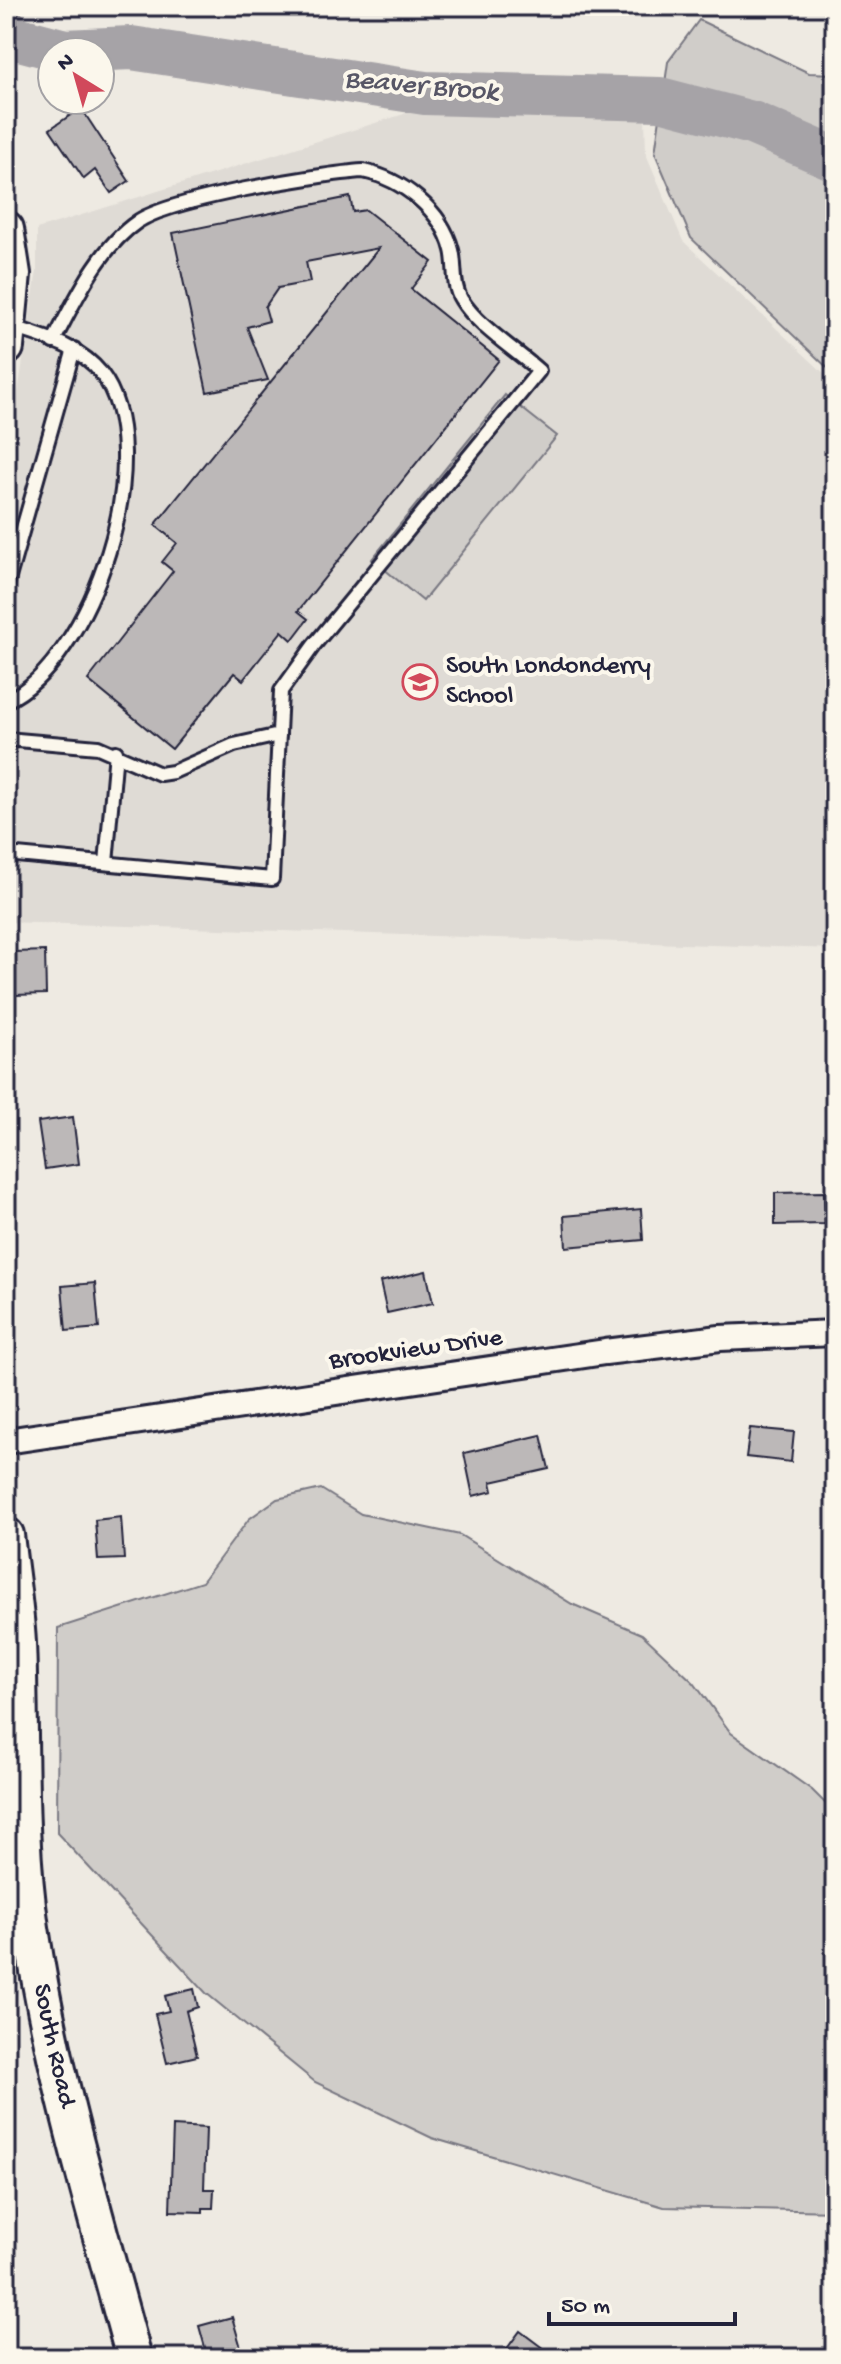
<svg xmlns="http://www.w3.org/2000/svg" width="841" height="2364" viewBox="0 0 841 2364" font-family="'Gochi Hand',sans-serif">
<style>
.built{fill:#dfdbd5}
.green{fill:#d0cdc9;stroke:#797882;stroke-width:2}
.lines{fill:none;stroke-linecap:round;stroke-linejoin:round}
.river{stroke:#a6a3a7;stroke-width:44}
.building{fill:#bcb8b8;stroke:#22223b;stroke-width:2}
.lane-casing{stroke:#22223b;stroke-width:18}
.street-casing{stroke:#22223b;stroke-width:30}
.secondary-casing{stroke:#22223b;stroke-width:40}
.lane{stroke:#fbf7ec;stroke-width:12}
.street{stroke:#fbf7ec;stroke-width:24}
.secondary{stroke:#fbf7ec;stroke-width:34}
.labels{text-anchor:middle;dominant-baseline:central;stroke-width:8;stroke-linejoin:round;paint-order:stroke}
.poi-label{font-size:26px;fill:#22223b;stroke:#fbf7ec;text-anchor:start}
.street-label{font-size:26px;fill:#22223b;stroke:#fbf7ec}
.water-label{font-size:28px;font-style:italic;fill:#575666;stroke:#fbf7ec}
</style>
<rect width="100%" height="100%" fill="#eeeae2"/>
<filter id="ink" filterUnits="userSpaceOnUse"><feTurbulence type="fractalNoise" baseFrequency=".0125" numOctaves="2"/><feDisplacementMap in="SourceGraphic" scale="16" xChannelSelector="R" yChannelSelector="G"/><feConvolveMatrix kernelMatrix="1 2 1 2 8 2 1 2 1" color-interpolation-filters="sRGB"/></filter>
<g filter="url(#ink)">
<polygon class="built" points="417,110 645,117 646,154 683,241 826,375 835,399 835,949 6,922 6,442 16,405 37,271 37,229"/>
<g class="green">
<polygon points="699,20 809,73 835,74 835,381 832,372 691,238 655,153 668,62"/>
<polygon points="505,395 557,436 423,601 372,559"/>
<polygon points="321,1489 361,1514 460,1535 572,1604 642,1634 694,1683 731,1733 812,1790 835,1813 835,2211 664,2207 432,2138 315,2082 206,1993 57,1833 58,1628 202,1582 249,1519 277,1499"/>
</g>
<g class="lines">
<polyline class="river" points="6,28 12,37 65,51 131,48 425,93 660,99 752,123 835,159"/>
</g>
<g class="building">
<polygon points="81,108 129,181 111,193 95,170 84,179 50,129"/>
<polygon points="350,197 353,212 366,210 432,262 411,289 499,360 298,611 308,619 292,640 282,631 243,680 234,673 172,749 88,680 173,571 162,562 177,543 155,525 379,248 306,262 310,282 278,288 265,307 269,321 247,327 268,380 207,392 173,233"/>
<polygon points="45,951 46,994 15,995 14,952"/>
<polygon points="73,1117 79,1164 45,1169 38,1122"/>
<polygon points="824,1192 825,1224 775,1225 775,1193"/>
<polygon points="641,1209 643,1240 566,1247 564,1216"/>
<polygon points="426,1271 433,1303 387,1313 380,1282"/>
<polygon points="95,1283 99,1328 66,1331 62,1286"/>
<polygon points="750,1428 794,1432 791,1462 746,1457"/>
<polygon points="541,1435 549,1469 491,1482 493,1491 473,1496 464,1453"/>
<polygon points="121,1517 124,1559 98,1560 95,1520"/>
<polygon points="194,1989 198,2007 186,2011 197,2056 167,2063 155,2014 169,2011 165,1996"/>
<polygon points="173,2126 206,2128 204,2189 214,2189 213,2208 203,2208 203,2212 170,2211"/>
<polygon points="232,2317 244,2358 208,2358 199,2326"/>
<polygon points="520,2331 556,2358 500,2358"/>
</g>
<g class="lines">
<defs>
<g id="lane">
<polyline points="6,588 74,349"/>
<path d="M6,701c86,-39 156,-249 95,-328 -22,-28 -59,-36 -91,-47"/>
<polyline points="6,739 98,747 160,774 173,772 234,745 279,735"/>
<path d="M6,854l266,25 9,-188 33,-46 225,-274c-24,-22 -61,-44 -78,-72 -9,-14 -5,-34 -9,-49 -10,-40 -50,-71 -89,-79 -43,3 -194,28 -226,51 -39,27 -62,79 -84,120"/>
<polyline points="106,863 116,752"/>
</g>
<polyline id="street" points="6,1441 605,1352 720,1338 835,1333"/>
<g id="secondary">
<polyline points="6,229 13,274 6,347"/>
<path id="s1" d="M6,1535c4,36 10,72 12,108 4,95 -1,191 13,285 21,145 65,288 103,430"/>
</g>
</defs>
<use href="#lane" class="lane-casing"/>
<use href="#street" class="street-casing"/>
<use href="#secondary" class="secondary-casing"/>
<use href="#lane" class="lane"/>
<use href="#street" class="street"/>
<use href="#secondary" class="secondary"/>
</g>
</g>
<defs>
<symbol id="school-ring" viewBox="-11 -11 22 22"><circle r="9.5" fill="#fbf7ec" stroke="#d1495b" stroke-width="1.5"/><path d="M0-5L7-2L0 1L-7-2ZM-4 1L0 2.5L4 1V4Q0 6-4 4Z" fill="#d1495b"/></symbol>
</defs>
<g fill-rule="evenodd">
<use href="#school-ring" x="400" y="662" width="40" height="40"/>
</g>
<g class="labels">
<g class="poi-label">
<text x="446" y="667">South Londonderry<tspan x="446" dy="30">School</tspan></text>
</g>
<g class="street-label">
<text transform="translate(416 1351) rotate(-8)">Brookview Drive</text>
<text stroke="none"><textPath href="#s1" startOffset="514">South Road</textPath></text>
</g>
<g class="water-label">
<text transform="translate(421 87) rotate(5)">Beaver Brook</text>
</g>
</g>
<rect width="841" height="2364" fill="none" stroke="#fbf7ec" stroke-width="32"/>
<rect x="16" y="16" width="809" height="2332" fill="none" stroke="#22223b" stroke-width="3" filter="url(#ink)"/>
<g transform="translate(76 76) rotate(323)"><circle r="38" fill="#fbf7ec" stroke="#a4a2a5" stroke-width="2"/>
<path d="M0-6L14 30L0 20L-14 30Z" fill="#d1495b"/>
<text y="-12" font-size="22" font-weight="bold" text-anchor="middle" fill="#22223b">N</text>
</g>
<path d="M549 2312v12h186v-12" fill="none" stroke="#22223b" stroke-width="4"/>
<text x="561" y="2312" font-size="24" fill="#22223b" stroke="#fbf7ec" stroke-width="6" paint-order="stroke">50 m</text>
</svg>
